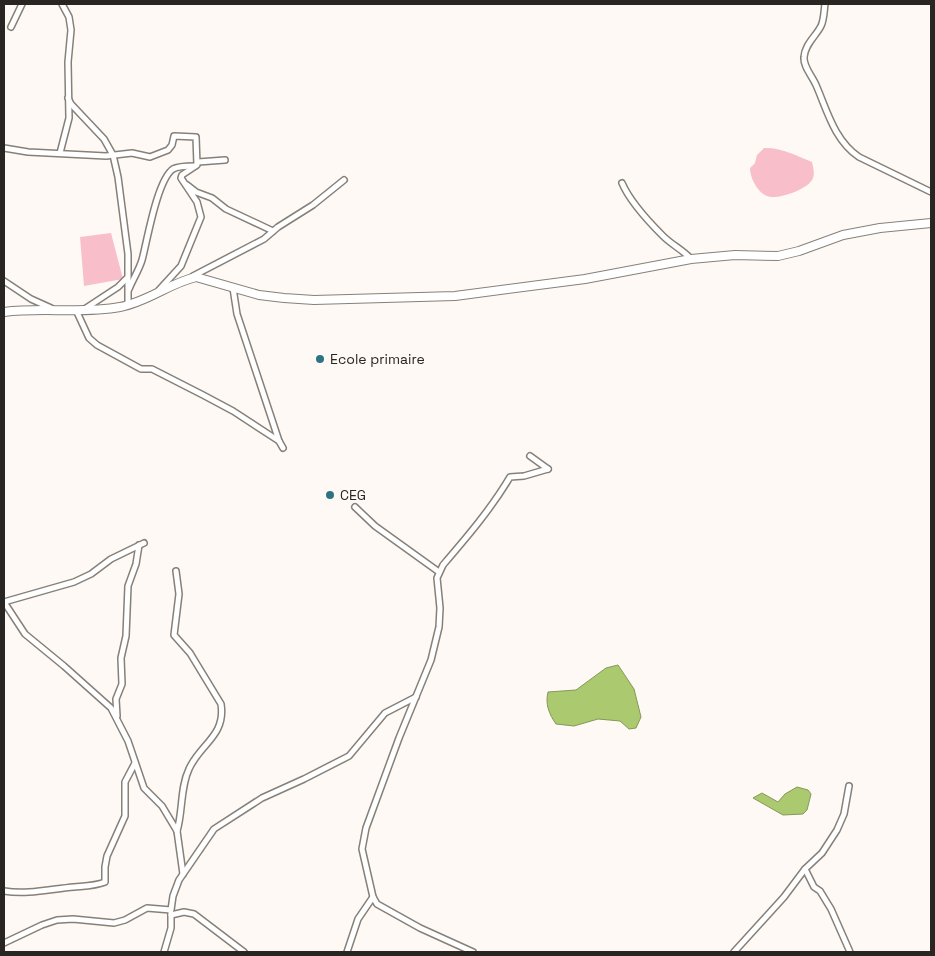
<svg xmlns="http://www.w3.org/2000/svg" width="935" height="956" viewBox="0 0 935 956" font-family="'Space Grotesk',sans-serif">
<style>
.green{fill:#f8bfca}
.water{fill:#abca6f;stroke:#849858}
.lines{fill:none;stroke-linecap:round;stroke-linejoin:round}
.street-casing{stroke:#878079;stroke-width:8}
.secondary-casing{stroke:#878079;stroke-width:10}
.street{stroke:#fff;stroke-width:5}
.secondary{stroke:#fff;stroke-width:8}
.poi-dot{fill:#2e7382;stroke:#fef9f5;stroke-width:2}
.labels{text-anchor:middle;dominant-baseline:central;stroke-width:5;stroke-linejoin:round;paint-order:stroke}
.poi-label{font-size:14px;fill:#282522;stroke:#fef9f5;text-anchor:start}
</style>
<rect width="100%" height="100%" fill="#fef9f5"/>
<g class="green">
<path d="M764,148c17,-1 33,8 48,14 1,5 3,11 1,16 -4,11 -31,20 -42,19 -12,-1 -21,-18 -21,-29l5,-5 2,-8z"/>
<polygon points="111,233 123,279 84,286 80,237"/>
</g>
<g class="water">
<path d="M618,665l16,24 7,28 -5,11 -7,1 -9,-8 -22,-2 -24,7 -18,-2c-7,-10 -11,-20 -8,-32l28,-2 30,-22z"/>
<polygon points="797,787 808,790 811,794 807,810 803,814 783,815 753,798 762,793 778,802 785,794"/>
</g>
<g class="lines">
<defs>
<g id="street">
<path d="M825,4c-1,7 -1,16 -4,22 -5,10 -16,18 -17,31 -1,9 8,19 12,28 11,25 18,55 43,72l72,35"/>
<polyline points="11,27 22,4"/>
<polyline points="68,98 71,104 104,139 113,155 118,177 128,254 128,305"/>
<polyline points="4,148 28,152 106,156 132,153 150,157 168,150 172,145 174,136 196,137 197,165 182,175 181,178 197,202 201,217 181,266 159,290"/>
<polyline points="60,153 69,118 68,62 71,30 69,17 62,4"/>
<polyline points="198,162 225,160"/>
<path d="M622,183c8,19 26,38 41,53 9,9 20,14 28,23"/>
<polyline points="187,185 196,192 212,198 226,209 273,231"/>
<polyline points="193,276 264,239 278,227 313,205 344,180"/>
<polyline points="4,281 31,299 51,308"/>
<polyline points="233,288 237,314 279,441 283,448"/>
<path d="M129,289c4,-10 10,-19 13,-29 5,-18 15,-80 31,-91 5,-3 16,-3 22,-3"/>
<polyline points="76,310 89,338 97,345 141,369 152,369 203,395 233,411 279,441"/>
<polyline points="83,310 118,287 126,279"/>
<polyline points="530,456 548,469"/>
<polyline points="355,507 375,526 439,572"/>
<path d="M176,571l3,23 -5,41 16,18 31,51c5,32 -21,40 -32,65 -9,19 -6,42 -12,62"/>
<polyline points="4,602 25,634 64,666 111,708 128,741 144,788 162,806 177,831 183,874"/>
<polyline points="4,602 74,582 91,574 111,559 144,543"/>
<polyline points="117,716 116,699 122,684 121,658 126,636 128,586 136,564 139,545"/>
<polyline points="805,869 814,887 820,891 831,909 850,952"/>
<path d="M4,891c23,4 47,-2 70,-4 11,-1 21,-1 31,-5v-15l2,-11 18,-40v-34l10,-19"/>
<polyline points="171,915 184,912 194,914 244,952"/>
<polyline points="4,943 42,925 57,920 73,919 114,923 125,920 147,908 171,910 173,896 179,880 214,829 262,798 304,779 349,756 385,713 416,697"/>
<polyline points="164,952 171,928 171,913"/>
<polyline points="347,952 358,919 373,897"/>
<path d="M473,952l-53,-24 -43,-24 -4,-7 -11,-48 4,-21 33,-90 32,-78 8,-33 1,-19 -3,-30 6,-13c24,-28 48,-56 67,-88l14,-1 24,-7"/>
<polyline points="734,952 784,897 805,869 822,853 837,830 844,814 849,786"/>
</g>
<path id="secondary" d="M4,312c38,-5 78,2 116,-5 27,-5 50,-24 76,-30l63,18 25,3 30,2 141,-4 130,-17 106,-20 44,-4 43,1 21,-5 44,-16 37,-7 51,-5"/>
</defs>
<use href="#street" class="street-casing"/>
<use href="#secondary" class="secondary-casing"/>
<use href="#street" class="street"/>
<use href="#secondary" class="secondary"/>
</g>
<g class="poi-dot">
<circle cx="320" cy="359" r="5"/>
<circle cx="330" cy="495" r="5"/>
</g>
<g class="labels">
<g class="poi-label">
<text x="330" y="359">Ecole primaire</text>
<text x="340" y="495">CEG</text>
</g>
</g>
<rect width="935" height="956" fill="none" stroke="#282522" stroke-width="10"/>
</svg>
